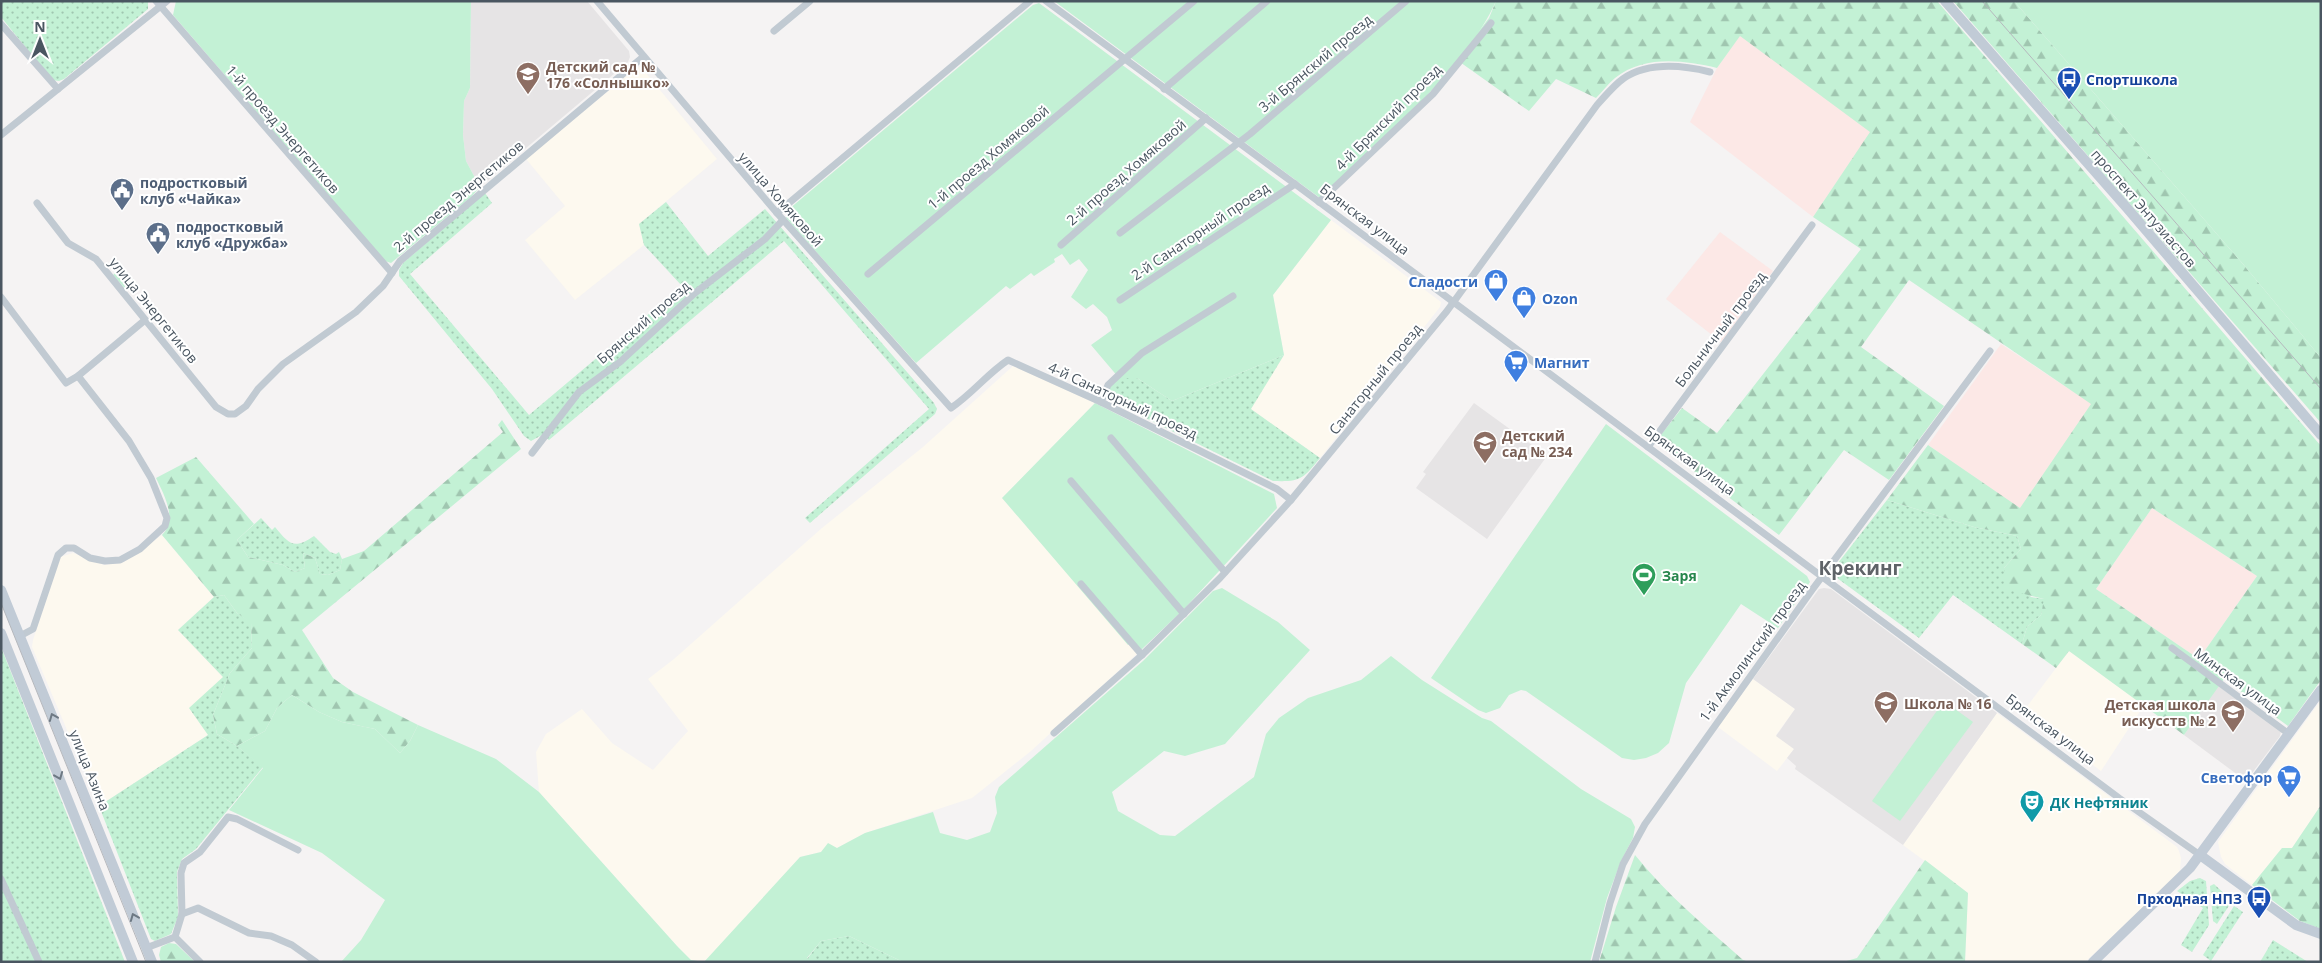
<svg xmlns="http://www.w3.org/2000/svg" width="2322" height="963" viewBox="0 0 2322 963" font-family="'Open Sans',sans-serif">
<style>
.commercial{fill:#fdf9ef}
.education{fill:#e6e4e5}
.medical{fill:#fce8e6}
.grass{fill:url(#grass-dots)}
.forest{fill:url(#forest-firs);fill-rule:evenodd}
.green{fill:#c3f1d5}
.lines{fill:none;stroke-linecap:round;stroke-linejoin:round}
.street{stroke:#c1cad2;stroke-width:7}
.secondary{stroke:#c1cbd6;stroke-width:10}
.tram{stroke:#b5b8bd;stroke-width:1}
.oneway{stroke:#6e7984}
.labels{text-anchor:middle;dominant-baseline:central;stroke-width:4;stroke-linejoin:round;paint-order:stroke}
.street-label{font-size:14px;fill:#4a5661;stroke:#fff}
.education-label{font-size:14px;font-weight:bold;fill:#785e54;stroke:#fff;text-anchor:start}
.transit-label{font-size:14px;font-weight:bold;fill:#164399;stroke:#fff;text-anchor:start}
.service-label{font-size:14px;font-weight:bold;fill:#4e5e75;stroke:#fff;text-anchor:start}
.shop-label{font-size:14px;font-weight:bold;fill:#366cbe;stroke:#fff;text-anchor:end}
.leisure-label{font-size:14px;font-weight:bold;fill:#27864d;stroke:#fff;text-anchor:start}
.culture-label{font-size:14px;font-weight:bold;fill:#0d838f;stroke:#fff;text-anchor:start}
.district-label{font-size:19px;font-weight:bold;fill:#5f6368;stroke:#fff}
</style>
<defs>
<pattern id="grass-dots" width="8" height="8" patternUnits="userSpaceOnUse" patternTransform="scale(1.25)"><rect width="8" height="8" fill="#c3f1d5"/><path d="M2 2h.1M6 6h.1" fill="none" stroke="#a0c6b0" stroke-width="1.8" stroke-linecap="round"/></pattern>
<pattern id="forest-firs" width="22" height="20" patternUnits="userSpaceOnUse" patternTransform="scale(1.25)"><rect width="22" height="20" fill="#c3f1d5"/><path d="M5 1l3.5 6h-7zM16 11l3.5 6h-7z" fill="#a0c6b0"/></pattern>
</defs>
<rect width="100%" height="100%" fill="#f5f3f3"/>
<g class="commercial">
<polygon points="641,67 717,159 639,224 644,245 575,300 525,240 565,206 526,159 636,68"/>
<polygon points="1331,220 1441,302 1440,307 1320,458 1250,409 1284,355 1273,295"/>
<polygon points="1013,366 1095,403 1002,498 1128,644 1133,640 1141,650 1031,751 972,798 865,833 837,848 800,857 705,962 691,960 677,946 539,792 536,752 546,734 582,709 612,743 653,770 688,731 648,679 674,659 822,528 923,447"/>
<polygon points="162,535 214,597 178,630 223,677 208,735 99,806 32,647 33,640 60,557 73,553 104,565 124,562"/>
<polygon points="2069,651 2144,705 2101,771 2022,713"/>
<polygon points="1753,679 1795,709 1776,735 1794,749 1777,771 1718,727"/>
<polygon points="2321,700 2321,805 2292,848 2282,848 2252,885 2225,864 2221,857 2218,842"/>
<polygon points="1997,713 2177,847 2179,851 2181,858 2180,870 2173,879 2085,962 1965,962 1968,893 1903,845"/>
</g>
<g class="education">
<polygon points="471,1 587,1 629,51 630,57 628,62 480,187 466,161 463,135 464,101 470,88"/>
<polygon points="1474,403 1547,456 1487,539 1416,488 1426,474 1423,472"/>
<polygon points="1824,588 1831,589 1997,713 1903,845 1795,769 1796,766 1787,758 1794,749 1776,736 1795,709 1753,679 1819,589"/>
<polygon points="2218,686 2281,731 2280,736 2246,781 2184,735"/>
</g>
<g class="medical">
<polygon points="1740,35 1871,132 1813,217 1690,122 1717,68"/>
<polygon points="1720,232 1773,271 1721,342 1666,299"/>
<polygon points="2001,344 2092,404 2020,509 1928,445"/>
<polygon points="2152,508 2257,576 2199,659 2096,589"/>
</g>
<g class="grass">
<polygon points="1,1 148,1 148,9 64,79 59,81 52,80 1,17"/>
<polygon points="485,193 492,203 410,274 529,415 682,286 644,245 639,224 666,202 708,256 765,209 934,403 937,409 935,414 810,523 805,518 929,409 784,241 549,440 542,435 531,441 524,436 492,389 399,276 399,270 403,263"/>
<path d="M1284,355l-33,54 69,49c-17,21 -19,24 -47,23l-174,-86 20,-17h18l35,23z"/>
<polygon points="1887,500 1974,527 2017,536 2021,549 2004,568 2031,597 2045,599 2041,615 2027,627 2022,644 1953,595 1919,638 1837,578 1836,570 1838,563"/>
<path d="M261,518l11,12 3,-3c14,17 19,23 39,9l16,16 6,2 3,-2 3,7 -2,11 -12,5 -8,-1 -5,-16 -12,-5 2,15 -10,4 -12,-7 -35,-8 -11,-17z"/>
<polygon points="224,595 237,613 251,622 252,648 230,673 213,715 217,734 237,746 263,767 196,849 182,859 177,872 178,917 171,934 155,941 151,939 99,806 208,735 189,708 223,677 178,630 214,597"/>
<polygon points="1,647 125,962 1,962"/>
<polygon points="2200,878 2206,881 2209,925 2192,952 2181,945 2203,908 2177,891 2190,881"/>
<polygon points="2214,884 2232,901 2217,924 2213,921 2210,886"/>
<polygon points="2234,906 2243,912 2211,961 2203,955"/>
<polygon points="849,936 903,962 810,962 807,959 821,941"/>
<polygon points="2273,940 2308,962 2260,962"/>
</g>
<g class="forest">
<path d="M1496,1h441l384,445v234l-33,46 -64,-47 -40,56 -115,-84 -13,17 -34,-24 5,-17 14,-12 3,-16 -39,-10 -1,-21 17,-19 -4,-13 -43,-9 -87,-27 41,-55 92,63 71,-104 -182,-124 -48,67 83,59 -55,74 -45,-30 -65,85 -116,-87 -3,-12 22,-28 35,25 144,-184 -48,-32 57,-85 -130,-96 -23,32c-34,-8 -73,-13 -102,10 -7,6 -13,14 -19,20l-40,-19 -27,32 -72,-51 32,-42zM2152,508l105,68 -58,83 -103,-70z"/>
<polygon points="1953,1 2014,1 2243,264 2321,358 2321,423"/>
<path d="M502,420l19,29 -219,181 31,48 20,14 65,33 -8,16 -10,12 -25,-24 -33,-7 -23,-10 -27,-17 -15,13 -12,23 -28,15 -20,-12 -4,-19 17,-42 22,-25 -1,-25 -14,-10 -13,-18 -10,2 -52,-62c16,-16 2,-40 -6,-57l40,-21 58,67 -17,16 11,17 35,8 12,7 10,-4 -2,-15 12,5 5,16 8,1 12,-5 2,-11 22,-8 139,-119 -5,-7z"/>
<polygon points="2321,805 2321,929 2300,921 2252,885 2282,848 2292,848"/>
<path d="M1635,855c31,39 71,72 108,105l6,2h-150l17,-55z"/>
<polygon points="1925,860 1968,893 1965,962 1843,962 1857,958"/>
<polygon points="169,943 176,944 195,962 161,962 159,955 161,947"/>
</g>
<g class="green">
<polygon points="176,1 471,1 470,88 464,101 463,135 466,161 480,187 471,197 397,258 391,263 385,261 173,15"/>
<path d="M1054,1h442c-31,70 -120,143 -176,197z"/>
<polygon points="2014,1 2321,1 2321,358 2243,264"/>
<polygon points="1039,3 1331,220 1273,295 1284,355 1172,401 1137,378 1119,378 1091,345 1112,330 1107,317 1093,304 1086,309 1071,297 1088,270 1079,259 1070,265 1062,254 1054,259 1055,262 1034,276 1031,273 1010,289 1006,286 916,363 786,218 789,209 1033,5"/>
<polygon points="122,267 136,283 127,291 113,275"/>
<polygon points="1095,403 1274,494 1277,508 1185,608 1141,650 1133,640 1128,645 1002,498"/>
<polygon points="1606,424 1807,576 1810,582 1778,628 1741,604 1686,683 1669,743 1658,753 1646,758 1634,760 1622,758 1526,691 1521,690 1509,695 1500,708 1486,713 1478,710 1431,678"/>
<polygon points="1222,588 1278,622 1310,650 1225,744 1185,756 1164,751 1112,792 1118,811 1160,835 1175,836 1254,777 1266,734 1279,718 1308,698 1361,680 1391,656 1422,680 1482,718 1491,721 1581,789 1631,819 1635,827 1633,838 1621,861 1607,898 1590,962 903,962 849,936 821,941 807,958 810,962 341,962 361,940 385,900 322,853 229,810 263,768 237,746 265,731 277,708 292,695 319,712 342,722 375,729 400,753 410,741 418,725 496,759 539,792 677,946 691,960 704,962 800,857 821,852 828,843 837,848 865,833 933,812 940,833 967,840 990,832 997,813 995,797 999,787 1143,661 1213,591"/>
<polygon points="1944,701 1973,722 1900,821 1872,801"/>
</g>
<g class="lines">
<g class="street">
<polyline points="156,1 392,273"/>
<path d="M597,1l180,212 174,195c21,-14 36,-34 57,-48l93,42 176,87 14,11"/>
<polyline points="1046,1 1295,184 2119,798 2200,855"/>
<polyline points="1,24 58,89"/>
<polyline points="774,31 810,1"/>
<polyline points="1164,89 1267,1"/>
<polyline points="1,135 167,1"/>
<polyline points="1319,202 1433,94 1491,23"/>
<polyline points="37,203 68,243 96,259 216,407 228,414 235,414 246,406 258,389 283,364 356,312 383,286 400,261 643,57"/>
<polyline points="777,213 1030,1"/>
<polyline points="1120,233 1250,134 1406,1"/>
<polyline points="1061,245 1206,118"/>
<polyline points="868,274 1194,1"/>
<polyline points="1,297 66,383 78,376 145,320"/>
<polyline points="1120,300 1295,184"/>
<polyline points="1101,402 1108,385 1142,353 1233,296"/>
<polyline points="1111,438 1225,572"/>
<polyline points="1648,447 1812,225"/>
<polyline points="532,453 579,392 620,362 695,293 765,239 783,220"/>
<polyline points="1071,481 1184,614"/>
<polyline points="1081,584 1142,655"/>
<polyline points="20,636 33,629 58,555 66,548 74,548 90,558 105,561 120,560 140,549 165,526 167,518 151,478 129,441 78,376"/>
<polyline points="2172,648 2289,734"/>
<path d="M1054,733l88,-78 78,-77 71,-78 156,-189 150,-206c7,-8 14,-16 22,-23 24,-21 63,-17 91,-10"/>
<polyline points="1,879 39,962"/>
<polyline points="182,914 198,908 249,933 271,936 292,945 316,962"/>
<polyline points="175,937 200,962"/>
<polyline points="146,948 175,937 182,914 181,873 184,863 200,852 228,817 237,819 298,850"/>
<polyline points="1595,962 1610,903 1623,864 1645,824 1812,590 1990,351"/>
</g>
<g class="secondary">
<polyline points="1945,1 2127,208 2321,435"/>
<polyline points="1,590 152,962"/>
<polyline points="1,633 133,962"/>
<polyline points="2200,855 2296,925 2321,934"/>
<polyline points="2093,962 2190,868 2321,690"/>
</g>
<g class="tram">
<polyline points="1982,1 2321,389"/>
<polyline points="1,603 146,962"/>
</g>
</g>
<defs><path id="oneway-chevron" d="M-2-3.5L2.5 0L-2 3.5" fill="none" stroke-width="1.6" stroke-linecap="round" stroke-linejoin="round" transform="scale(1.25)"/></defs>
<g class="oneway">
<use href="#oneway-chevron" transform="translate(53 717) rotate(-112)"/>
<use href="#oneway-chevron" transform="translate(59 776) rotate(68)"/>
<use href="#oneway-chevron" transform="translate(134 917) rotate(-112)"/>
</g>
<defs>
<symbol id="school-pin" viewBox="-11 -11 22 30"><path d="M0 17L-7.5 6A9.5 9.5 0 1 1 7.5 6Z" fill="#8d6e63" stroke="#fff"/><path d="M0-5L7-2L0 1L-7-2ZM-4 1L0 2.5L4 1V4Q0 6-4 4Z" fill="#fff"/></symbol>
<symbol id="bus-pin" viewBox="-11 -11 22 30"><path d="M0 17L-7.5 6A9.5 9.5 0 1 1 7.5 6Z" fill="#1a4fb4" stroke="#fff"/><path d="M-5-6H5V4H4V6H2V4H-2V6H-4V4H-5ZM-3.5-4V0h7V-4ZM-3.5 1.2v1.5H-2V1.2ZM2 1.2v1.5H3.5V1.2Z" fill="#fff"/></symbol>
<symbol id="civic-pin" viewBox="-11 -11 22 30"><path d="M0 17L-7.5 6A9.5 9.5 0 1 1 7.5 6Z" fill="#5c6f8a" stroke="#fff"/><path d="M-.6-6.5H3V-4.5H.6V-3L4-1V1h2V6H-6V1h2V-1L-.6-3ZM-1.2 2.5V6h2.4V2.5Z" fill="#fff"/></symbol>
<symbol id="shop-pin" viewBox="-11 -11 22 30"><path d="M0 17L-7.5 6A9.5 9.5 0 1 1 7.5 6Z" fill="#3f7fe0" stroke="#fff"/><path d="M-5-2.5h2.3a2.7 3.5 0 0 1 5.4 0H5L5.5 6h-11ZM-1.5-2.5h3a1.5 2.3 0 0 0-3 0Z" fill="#fff"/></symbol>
<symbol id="supermarket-pin" viewBox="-11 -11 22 30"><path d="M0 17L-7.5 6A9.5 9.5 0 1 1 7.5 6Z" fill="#3f7fe0" stroke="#fff"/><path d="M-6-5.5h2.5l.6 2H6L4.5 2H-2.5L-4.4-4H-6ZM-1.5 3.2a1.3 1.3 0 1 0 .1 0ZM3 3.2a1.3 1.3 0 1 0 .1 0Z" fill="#fff"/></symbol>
<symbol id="stadium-pin" viewBox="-11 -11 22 30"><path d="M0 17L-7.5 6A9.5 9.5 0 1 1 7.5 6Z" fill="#2e9e5b" stroke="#fff"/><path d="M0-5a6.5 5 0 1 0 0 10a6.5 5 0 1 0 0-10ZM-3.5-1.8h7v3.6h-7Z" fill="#fff"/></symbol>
<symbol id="theatre-pin" viewBox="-11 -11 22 30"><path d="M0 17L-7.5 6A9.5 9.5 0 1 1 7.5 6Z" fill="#0f9aa8" stroke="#fff"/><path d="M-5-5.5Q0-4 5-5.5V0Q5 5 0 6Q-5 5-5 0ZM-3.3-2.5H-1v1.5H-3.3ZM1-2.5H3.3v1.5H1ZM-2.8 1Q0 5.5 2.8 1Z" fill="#fff"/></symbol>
</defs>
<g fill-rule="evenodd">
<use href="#school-pin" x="514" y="60" width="28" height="38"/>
<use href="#bus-pin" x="2055" y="65" width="28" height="38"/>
<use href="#civic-pin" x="108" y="176" width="28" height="38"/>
<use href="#civic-pin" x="144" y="220" width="28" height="38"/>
<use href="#shop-pin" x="1482" y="267" width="28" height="38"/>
<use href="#shop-pin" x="1510" y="284" width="28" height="38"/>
<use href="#supermarket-pin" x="1502" y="348" width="28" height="38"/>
<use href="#school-pin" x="1471" y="429" width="28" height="38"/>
<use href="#stadium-pin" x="1630" y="561" width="28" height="38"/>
<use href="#school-pin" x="1872" y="689" width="28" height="38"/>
<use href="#school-pin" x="2219" y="698" width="28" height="38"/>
<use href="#supermarket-pin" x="2275" y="763" width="28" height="38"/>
<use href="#theatre-pin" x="2018" y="788" width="28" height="38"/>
<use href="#bus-pin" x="2245" y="884" width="28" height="38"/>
</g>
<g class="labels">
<g class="street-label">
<text transform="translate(1315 63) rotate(-40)">3-й Брянский проезд</text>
<text transform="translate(1388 117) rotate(-45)">4-й Брянский проезд</text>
<text transform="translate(283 129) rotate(49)">1-й проезд Энергетиков</text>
<text transform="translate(988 157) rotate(-40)">1-й проезд Хомяковой</text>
<text transform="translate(1126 172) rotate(-41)">2-й проезд Хомяковой</text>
<text transform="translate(458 196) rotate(-40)">2-й проезд Энергетиков</text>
<text transform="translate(781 199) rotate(49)">улица Хомяковой</text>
<text transform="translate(2144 208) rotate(49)">проспект Энтузиастов</text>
<text transform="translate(1365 219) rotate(37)">Брянская улица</text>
<text transform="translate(1200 231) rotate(-34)">2-й Санаторный проезд</text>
<text transform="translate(154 310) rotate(51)">улица Энергетиков</text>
<text transform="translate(643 322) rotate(-41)">Брянский проезд</text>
<text transform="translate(1720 329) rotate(-53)">Больничный проезд</text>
<text transform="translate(1375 379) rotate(-51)">Санаторный проезд</text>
<text transform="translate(1123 400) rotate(25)">4-й Санаторный проезд</text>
<text transform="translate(1690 460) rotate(36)">Брянская улица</text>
<text transform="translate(1752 651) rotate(-54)">1-й Акмолинский проезд</text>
<text transform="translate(2238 681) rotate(36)">Минская улица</text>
<text transform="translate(2051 729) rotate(37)">Брянская улица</text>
<text transform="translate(90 770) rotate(68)">улица Азина</text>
</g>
<g class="education-label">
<text x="546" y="66">Детский сад №<tspan x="546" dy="16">176 «Солнышко»</tspan></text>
<text x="1502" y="435">Детский<tspan x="1502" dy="16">сад № 234</tspan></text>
<text x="1904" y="703">Школа № 16</text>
<text x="2216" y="704" text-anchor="end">Детская школа<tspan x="2216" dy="16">искусств № 2</tspan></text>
</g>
<g class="transit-label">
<text x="2086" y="79">Спортшкола</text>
<text x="2242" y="898" text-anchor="end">Прходная НПЗ</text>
</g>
<g class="service-label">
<text x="140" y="182">подростковый<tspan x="140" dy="16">клуб «Чайка»</tspan></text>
<text x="176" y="226">подростковый<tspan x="176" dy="16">клуб «Дружба»</tspan></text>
</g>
<g class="shop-label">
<text x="1478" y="281">Сладости</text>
<text x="1542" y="298" text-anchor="start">Ozon</text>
<text x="1534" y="362" text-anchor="start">Магнит</text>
<text x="2272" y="777">Светофор</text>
</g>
<g class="leisure-label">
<text x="1662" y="575">Заря</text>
</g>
<g class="culture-label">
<text x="2050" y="802">ДК Нефтяник</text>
</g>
<g class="district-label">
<text x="1860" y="568">Крекинг</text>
</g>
</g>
<rect width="2322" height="963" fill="none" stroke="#4a5661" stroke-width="5"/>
<g transform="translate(40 40)" stroke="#ffffff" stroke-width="4" paint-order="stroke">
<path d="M0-4L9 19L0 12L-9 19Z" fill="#4a5661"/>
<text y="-8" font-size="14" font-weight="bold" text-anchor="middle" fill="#4a5661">N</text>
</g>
</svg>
